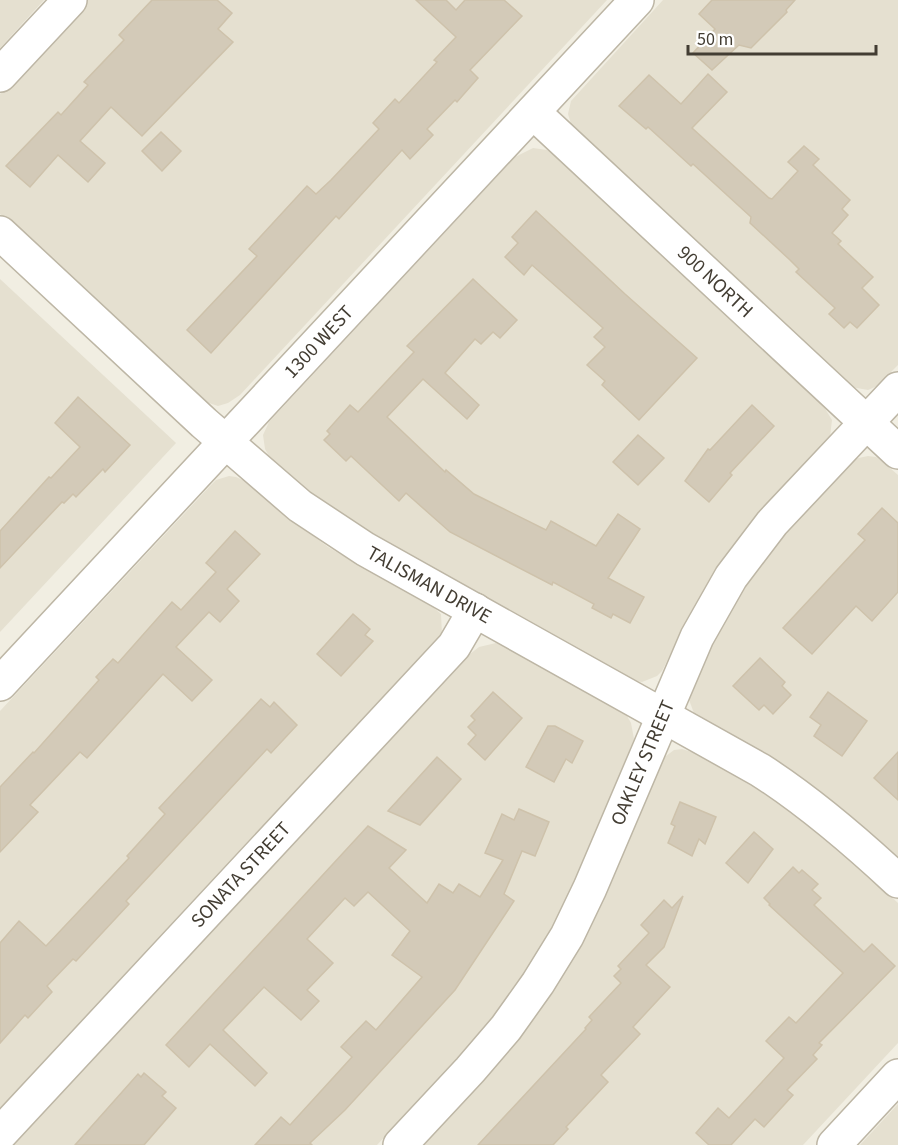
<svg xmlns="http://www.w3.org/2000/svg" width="898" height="1145" viewBox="0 0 898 1145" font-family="'Source Sans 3',sans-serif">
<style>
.residential{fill:#e5e0d0}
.building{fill:#d3cab8;stroke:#cec2ab;stroke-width:1.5}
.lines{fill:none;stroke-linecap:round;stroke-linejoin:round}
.minor-casing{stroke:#bdb6a5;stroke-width:36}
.minor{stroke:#fff;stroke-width:33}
.labels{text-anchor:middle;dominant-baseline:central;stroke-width:4.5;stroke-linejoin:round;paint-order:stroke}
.street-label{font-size:20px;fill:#433d33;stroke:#fff}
</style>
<rect width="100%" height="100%" fill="#f1eee2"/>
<g class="residential">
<polygon points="0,0 44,0 0,48"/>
<polygon points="88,0 607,0 240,395 228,403 218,406 203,401 189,389 0,214 0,94"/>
<polygon points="663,0 898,0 898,365 877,386 868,390 851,387 572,127 568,114 571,101"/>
<polygon points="533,148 547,150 555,154 821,402 832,420 830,437 758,515 726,555 695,605 662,671 657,676 642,682 634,681 376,539 318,501 272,461 265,449 263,435 269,422 515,157"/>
<polygon points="0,279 176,443 0,632"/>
<polygon points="868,456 876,457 883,462 898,475 898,861 695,716 688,697 690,689 730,606 780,538 854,459"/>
<polygon points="229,476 236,477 250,483 283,513 328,547 434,608 441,614 442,634 0,1111 0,711 211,485 216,480"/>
<polygon points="496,643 503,645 619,711 627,716 631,723 634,739 583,863 559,915 539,951 518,985 480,1034 377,1145 10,1145 461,661 479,647"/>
<polygon points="682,749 695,753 722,767 787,808 856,864 898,903 898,1043 803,1145 420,1145 662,759 674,750"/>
<polygon points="898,1104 898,1145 860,1145"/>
</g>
<g class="building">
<polygon points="152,0 217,0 232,13 218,29 233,42 142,136 111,107 80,141 105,163 88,182 58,155 30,187 6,166 58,112 61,115 88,85 84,82 124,40 119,35"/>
<polygon points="416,0 446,0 456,10 465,0 504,0 522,16 470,70 478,78 457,102 455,100 427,129 433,135 410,159 402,150 339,219 336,216 211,353 187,330 257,256 249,249 307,186 316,194 331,180 379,129 373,123 395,99 399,103 437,62 434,60 456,37"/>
<polygon points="712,0 795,0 786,10 787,12 751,48 739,45 712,70 693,53 715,29 699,14"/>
<polygon points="708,74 727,92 692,128 769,198 772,199 798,171 788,162 804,146 819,159 813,165 850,200 842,209 848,215 832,233 841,241 838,244 873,277 862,288 879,305 857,328 850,322 844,328 829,314 835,308 796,272 799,269 790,260 750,223 751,217 693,164 691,166 648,127 646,129 619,106 649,75 681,104"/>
<polygon points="161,132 181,151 162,171 142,151"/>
<polygon points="536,211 625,294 697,358 639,420 602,385 605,381 587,365 605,347 594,337 603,328 532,265 524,275 505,257 518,243 512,237"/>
<polygon points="473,279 517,320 500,338 493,332 481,344 475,339 445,373 479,405 467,419 423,379 387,417 445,472 446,470 474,494 546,530 551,521 596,546 618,514 640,529 608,578 644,597 630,623 613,614 611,618 592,608 594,604 553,582 552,585 450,532 406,493 399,501 351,456 346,461 324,440 330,434 327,431 350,405 358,412 414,352 407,346"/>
<polygon points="78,397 130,445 105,472 103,469 76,497 73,494 64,503 62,502 0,568 0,531 49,477 51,478 80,447 55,423"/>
<polygon points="752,405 774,426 730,473 732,475 709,502 685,481 708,449 710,450"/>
<polygon points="638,435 664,458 638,485 613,462"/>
<polygon points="882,508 898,523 898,592 872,621 856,606 812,654 783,628 865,540 858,534"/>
<polygon points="235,531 260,554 227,589 239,601 220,622 209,612 176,647 212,680 192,701 163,674 87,758 80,752 30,805 38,812 0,852 0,787 33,752 34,753 99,680 96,677 113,659 118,663 172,602 181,610 216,572 206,563"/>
<polygon points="353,614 370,629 365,635 373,641 341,676 317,654"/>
<polygon points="760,658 785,682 782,686 791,695 773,714 764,705 759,710 733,686"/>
<polygon points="493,692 522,718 485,760 468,744 476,735 468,727 475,720 471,716"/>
<polygon points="828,692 867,721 842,756 814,736 821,725 810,717"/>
<polygon points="261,699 270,707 274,702 297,725 271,753 267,749 126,901 129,904 76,961 73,959 47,986 52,992 28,1018 25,1015 0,1043 0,943 19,921 46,946 129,858 127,856 165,814 159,808"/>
<polygon points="548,726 555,726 583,741 572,763 566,759 554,782 526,767"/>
<polygon points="898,752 898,800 874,778"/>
<polygon points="437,757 461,779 420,825 388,811"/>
<polygon points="680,802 716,817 705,844 699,839 692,856 668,843 675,826 671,824"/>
<polygon points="519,809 549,822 535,856 522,851 504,894 514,901 455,990 345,1110 310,1143 312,1145 255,1145 281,1117 290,1125 352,1057 341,1047 366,1021 376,1030 422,977 392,955 410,931 368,892 354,906 345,898 307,939 333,963 307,990 319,1001 301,1020 264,987 223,1030 267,1073 255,1086 210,1044 189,1067 166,1045 368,826 406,850 389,868 427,903 439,884 453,893 459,884 480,897 503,860 485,853 502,814 514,820"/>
<polygon points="754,832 773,849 748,883 726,863"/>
<polygon points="793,867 799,873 802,870 818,884 812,890 821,898 814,905 864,952 872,944 895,966 819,1043 822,1045 813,1055 817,1059 787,1090 793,1095 764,1127 755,1119 731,1145 709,1145 696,1133 718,1108 729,1118 784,1058 766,1041 789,1017 796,1023 843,973 769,905 770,904 764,898"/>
<polygon points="683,896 664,947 646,965 670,987 633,1027 640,1034 601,1075 608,1082 566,1127 568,1129 553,1145 478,1145 586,1029 585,1028 592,1020 589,1017 621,983 614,976 621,969 618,966 649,933 641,925 664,900 672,908"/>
<polygon points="144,1073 166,1092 162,1096 176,1108 144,1145 75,1145 138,1074 141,1077"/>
</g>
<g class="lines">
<defs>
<g id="minor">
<polyline points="0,75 70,0"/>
<polyline points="533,112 898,452"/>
<path d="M0,233l204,190 96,83 65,43 395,221c50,32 94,70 138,111"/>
<polyline points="0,684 637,0"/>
<polyline points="0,1134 454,646 475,610"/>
<polyline points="400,1145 470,1070 506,1028 538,983 567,936 590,888 697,637 731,577 772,523 898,389"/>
<polyline points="834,1145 898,1076"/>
</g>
</defs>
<use href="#minor" class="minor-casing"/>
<use href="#minor" class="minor"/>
</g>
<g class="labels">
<g class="street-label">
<text transform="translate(715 282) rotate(43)">900 NORTH</text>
<text transform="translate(319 342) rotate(-47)">1300 WEST</text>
<text transform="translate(429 585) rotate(29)">TALISMAN DRIVE</text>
<text transform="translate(643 763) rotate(-67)">OAKLEY STREET</text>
<text transform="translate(241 875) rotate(-47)">SONATA STREET</text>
</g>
</g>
<path d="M688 45v9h188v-9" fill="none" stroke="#433d33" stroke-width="3"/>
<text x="697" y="45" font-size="18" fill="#433d33" stroke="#ffffff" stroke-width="4.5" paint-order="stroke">50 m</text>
</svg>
